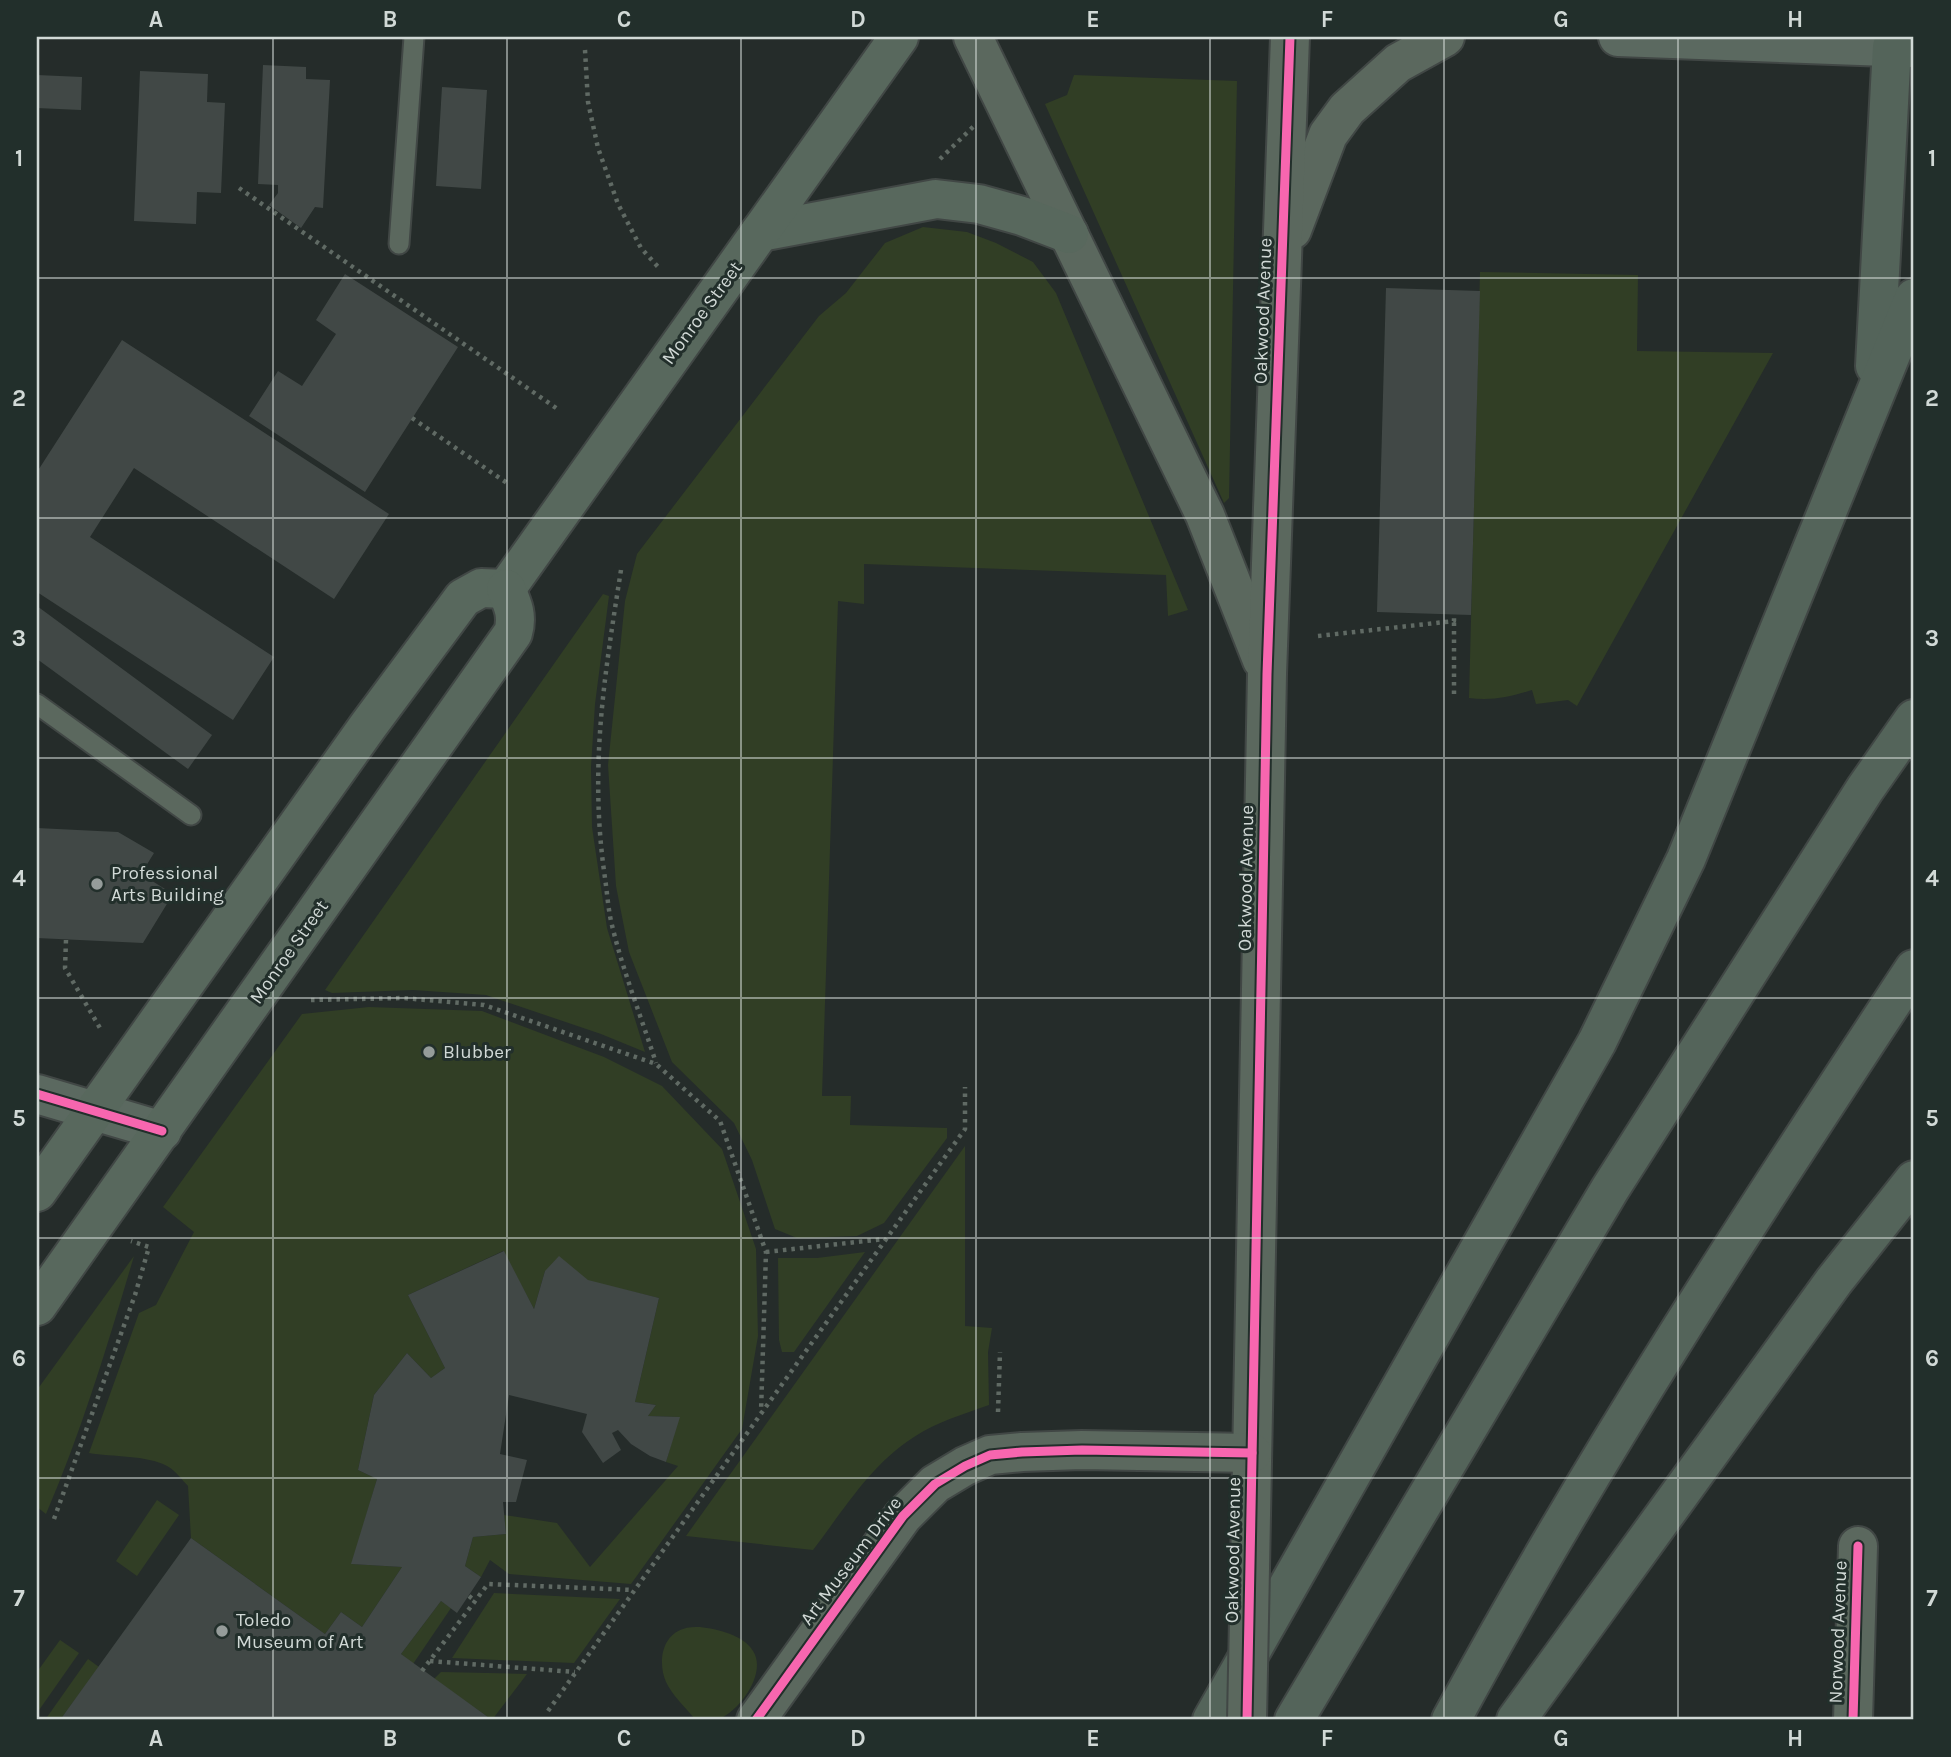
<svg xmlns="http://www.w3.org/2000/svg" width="1951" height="1757" viewBox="0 0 1951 1757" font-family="Karla,sans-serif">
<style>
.green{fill:#313e25}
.building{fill:#414846}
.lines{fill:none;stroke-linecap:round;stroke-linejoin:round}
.lane-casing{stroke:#414745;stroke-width:23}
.street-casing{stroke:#414745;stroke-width:42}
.secondary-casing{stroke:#414745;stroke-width:42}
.primary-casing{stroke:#414745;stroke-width:42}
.highway-casing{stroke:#414745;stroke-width:42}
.path{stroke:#606a64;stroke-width:4.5;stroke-dasharray:3.5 5;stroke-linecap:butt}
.lane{stroke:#5b685e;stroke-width:19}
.street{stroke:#5b685e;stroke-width:38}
.secondary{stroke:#5b6960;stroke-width:38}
.primary{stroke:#58685d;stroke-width:38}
.highway{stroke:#54645a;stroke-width:38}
.street-bridge-casing{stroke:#414745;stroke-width:42;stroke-linecap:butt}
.street-bridge{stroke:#5b685e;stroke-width:38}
.cycleway-casing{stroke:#222f2b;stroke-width:13}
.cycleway{stroke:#f766af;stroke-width:9}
.grid{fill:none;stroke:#d1d9d6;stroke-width:2;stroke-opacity:0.55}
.poi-dot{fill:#959c9a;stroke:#222f2b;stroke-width:2.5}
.labels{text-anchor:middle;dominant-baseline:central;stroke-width:6;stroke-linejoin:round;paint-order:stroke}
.street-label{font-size:19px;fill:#d1d9d6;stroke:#222f2b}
.poi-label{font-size:19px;fill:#d1d9d6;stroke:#222f2b;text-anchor:start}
.neatline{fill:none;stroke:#d1d9d6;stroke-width:2.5}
.grid-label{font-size:23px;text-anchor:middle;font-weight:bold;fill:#d1d9d6}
</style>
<rect width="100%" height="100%" fill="#252c2a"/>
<g class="green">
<polygon points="1074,75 1237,81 1229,498 1224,503 1045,104 1067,95"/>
<polygon points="923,227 967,232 996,243 1033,262 1056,293 1188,610 1168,616 1166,575 864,564 864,604 838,601 822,1096 851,1096 850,1125 947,1128 947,1138 884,1223 857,1236 797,1238 775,1229 752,1160 734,1123 672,1062 629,952 616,886 608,765 625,601 637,554 819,316 846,293 885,243"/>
<path d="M1480,272l158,3 -1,76 136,2 -196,353 -9,-6 -32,4 -4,-14c-22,7 -40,11 -63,8z"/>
<polygon points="603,594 609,596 595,704 591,767 592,827 607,928 645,1052 601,1034 486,995 413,990 332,993 325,990"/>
<path d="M369,1007l113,4 122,46 58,29 60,63 34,100 2,87 -16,93 -111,155 -122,-10 -19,-14 -9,17 -16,-11 8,-29 33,-3 -2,-19 53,8 33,44 88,-101 -12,-4 13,-45 -31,-1 8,-11 -21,-3 24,-104 -114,-27 -11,38 -31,-58 -95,44 37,73 -14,10 -24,-25 -33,42 -16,75 19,9 -25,85 50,3 -40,60 -21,-15 -16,22 -134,-96 -3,-52c-6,-6 -13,-16 -21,-20 -20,-11 -55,-9 -78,-13l50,-140 17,-8 38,-73 -31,-25 139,-193z"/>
<path d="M965,1146v180l27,2 -4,24 1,53c-25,9 -53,17 -75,32 -43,27 -71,74 -101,113l-127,-14z"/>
<polygon points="865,1252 794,1352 782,1352 779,1340 778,1258 817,1258"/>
<path d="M134,1256c-26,88 -52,174 -88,258l-9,-7v-117z"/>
<polygon points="157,1500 179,1515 137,1576 116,1561"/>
<polygon points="494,1593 620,1599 574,1663 452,1658"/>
<polygon points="441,1601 451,1608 413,1664 401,1654"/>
<path d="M700,1627c17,2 44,8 53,24 14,21 -12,58 -32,67 -9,4 -18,2 -27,0 -9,-11 -22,-23 -28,-36 -8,-18 -5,-46 17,-53 5,-2 12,-2 17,-2z"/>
<polygon points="60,1640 79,1653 37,1713 37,1672"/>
<polygon points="88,1659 99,1667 60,1720 45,1720"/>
<polygon points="441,1672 527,1674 492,1720 434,1679"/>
</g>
<g class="building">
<polygon points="263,65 306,67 306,79 330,80 323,208 315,207 301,228 269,205 278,193 278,185 258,184"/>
<polygon points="140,71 208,74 207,102 225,103 221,193 197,192 196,224 134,221"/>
<polygon points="37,75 82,77 81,110 37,108"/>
<polygon points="442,87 487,90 481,189 436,186"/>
<polygon points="345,274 458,347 365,492 249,416 278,371 302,386 336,334 316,320"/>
<polygon points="1386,288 1480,291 1471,615 1377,612"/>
<polygon points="122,340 389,514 334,599 134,468 90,537 274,657 233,720 37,592 37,472"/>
<polygon points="37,606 212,735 188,769 37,659"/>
<polygon points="37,828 118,832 154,853 141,874 173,894 143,943 37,938"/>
<polygon points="504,1251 534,1309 545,1271 559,1256 588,1280 659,1298 635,1402 656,1405 648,1416 680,1417 666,1462 650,1456 631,1444 618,1430 612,1433 621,1450 603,1463 582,1432 587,1414 509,1395 500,1454 527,1460 516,1502 503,1502 506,1534 473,1537 465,1566 481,1577 457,1613 441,1601 401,1654 492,1720 60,1720 191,1538 325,1634 341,1612 362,1627 402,1567 351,1564 377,1479 358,1470 374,1395 407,1353 431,1378 445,1368 408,1295"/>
</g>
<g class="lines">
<defs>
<g id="lane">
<polyline points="399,244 414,37"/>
<polyline points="37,704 191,815"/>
</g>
<g id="street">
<polyline points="973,37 1205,515 1262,660"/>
<polyline points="1292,230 1328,135 1347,109 1398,63 1445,37"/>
<polyline points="1250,1568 1267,674 1290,37"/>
<polyline points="756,1720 903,1516 935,1484 965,1466 990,1455 1022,1452 1082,1450 1252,1453"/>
<polyline points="1853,1720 1858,1546"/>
</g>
<g id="secondary">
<polyline points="1618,37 1914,48"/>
<polyline points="37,1094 162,1131"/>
</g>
<g id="primary">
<polyline points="760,232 936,199 979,204 1022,216 1069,234"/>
<polyline points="506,589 899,37"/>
<polyline points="37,1192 368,726 463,598 481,588 506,589"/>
<path d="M37,1306l476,-673c5,-17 0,-28 -7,-44"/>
</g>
<g id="highway">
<polyline points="1875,366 1892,47"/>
<polyline points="1212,1720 1597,1042 1686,859 1914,298"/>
<polyline points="1294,1720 1610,1189 1865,789 1914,719"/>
<path d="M1451,1720c140,-259 301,-505 463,-751"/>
<polyline points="1516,1720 1834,1281 1914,1180"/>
</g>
</defs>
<use href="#lane" class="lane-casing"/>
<use href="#street" class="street-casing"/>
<use href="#secondary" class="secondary-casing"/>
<use href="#primary" class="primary-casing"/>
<use href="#highway" class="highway-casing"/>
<g class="path">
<polyline points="585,50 588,102 598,148 618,204 641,248 659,268"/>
<polyline points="940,159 974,126"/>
<polyline points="239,188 559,410"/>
<polyline points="412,418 507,483"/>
<path d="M621,570c-17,108 -32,199 -16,308 2,14 3,29 6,43 11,48 30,95 45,142"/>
<polyline points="1318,636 1454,621 1454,614"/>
<polyline points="1454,694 1454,621"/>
<polyline points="66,940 65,968 100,1028"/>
<polyline points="311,1000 403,998 484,1005 656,1064 720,1121 766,1252 761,1412"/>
<polyline points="766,1252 884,1239"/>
<polyline points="998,1412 1000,1352"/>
<polyline points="54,1519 135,1295 149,1247 131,1241"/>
<polyline points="469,1596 475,1601"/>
<polyline points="430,1661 575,1672"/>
<polyline points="422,1671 488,1584 633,1590"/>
<polyline points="548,1711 965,1129 965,1087"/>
</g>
<use href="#lane" class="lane"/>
<use href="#street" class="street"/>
<use href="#secondary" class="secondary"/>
<use href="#primary" class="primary"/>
<use href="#highway" class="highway"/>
<defs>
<polyline id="street-bridge" points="1247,1720 1250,1568"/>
</defs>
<use href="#street-bridge" class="street-bridge-casing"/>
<use href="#street-bridge" class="street-bridge"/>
<defs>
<g id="cycleway">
<polyline points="37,1094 162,1131"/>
<polyline points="756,1720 903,1516 935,1484 965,1466 990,1455 1022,1452 1082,1450 1252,1453"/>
<polyline points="1247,1720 1267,674 1290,37"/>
<polyline points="1853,1720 1858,1546"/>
</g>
</defs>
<use href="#cycleway" class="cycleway-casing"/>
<use href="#cycleway" class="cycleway"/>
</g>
<path class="grid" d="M273,37v1683M507,37v1683M741,37v1683M976,37v1683M1210,37v1683M1444,37v1683M1678,37v1683M37,278h1877M37,518h1877M37,758h1877M37,998h1877M37,1238h1877M37,1478h1877"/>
<g class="poi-dot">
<circle cx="97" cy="884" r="7"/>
<circle cx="429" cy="1052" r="7"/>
<circle cx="222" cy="1631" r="7"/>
</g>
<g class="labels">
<g class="street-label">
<text transform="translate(1263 311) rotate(-88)">Oakwood Avenue</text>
<text transform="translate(702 313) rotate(-54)">Monroe Street</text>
<text transform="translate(1246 878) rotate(-89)">Oakwood Avenue</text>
<text transform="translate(289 952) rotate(-55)">Monroe Street</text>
<text transform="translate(1233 1550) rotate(-89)">Oakwood Avenue</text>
<text transform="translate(851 1561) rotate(-53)">Art Museum Drive</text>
<text transform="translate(1838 1632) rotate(-88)">Norwood Avenue</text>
</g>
<g class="poi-label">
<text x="111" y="873">Professional<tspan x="111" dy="22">Arts Building</tspan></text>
<text x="443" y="1052">Blubber</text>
<text x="236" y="1620">Toledo<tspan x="236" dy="22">Museum of Art</tspan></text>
</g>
</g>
<rect width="1951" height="1757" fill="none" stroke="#222f2b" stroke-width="77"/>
<rect x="38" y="38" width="1874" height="1680" class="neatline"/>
<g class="grid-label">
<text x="156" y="27">A</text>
<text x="390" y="27">B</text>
<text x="624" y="27">C</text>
<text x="858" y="27">D</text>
<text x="1093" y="27">E</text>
<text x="1327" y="27">F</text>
<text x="1561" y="27">G</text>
<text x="1795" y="27">H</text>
<text x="19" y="166">1</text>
<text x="1932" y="166">1</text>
<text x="19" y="406">2</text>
<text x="1932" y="406">2</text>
<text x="19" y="646">3</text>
<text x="1932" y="646">3</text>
<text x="19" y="886">4</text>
<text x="1932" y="886">4</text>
<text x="19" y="1126">5</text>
<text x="1932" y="1126">5</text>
<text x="19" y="1366">6</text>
<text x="1932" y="1366">6</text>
<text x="19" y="1606">7</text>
<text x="1932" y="1606">7</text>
<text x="156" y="1746">A</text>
<text x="390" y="1746">B</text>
<text x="624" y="1746">C</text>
<text x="858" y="1746">D</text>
<text x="1093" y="1746">E</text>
<text x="1327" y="1746">F</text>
<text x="1561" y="1746">G</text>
<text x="1795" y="1746">H</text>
</g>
</svg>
